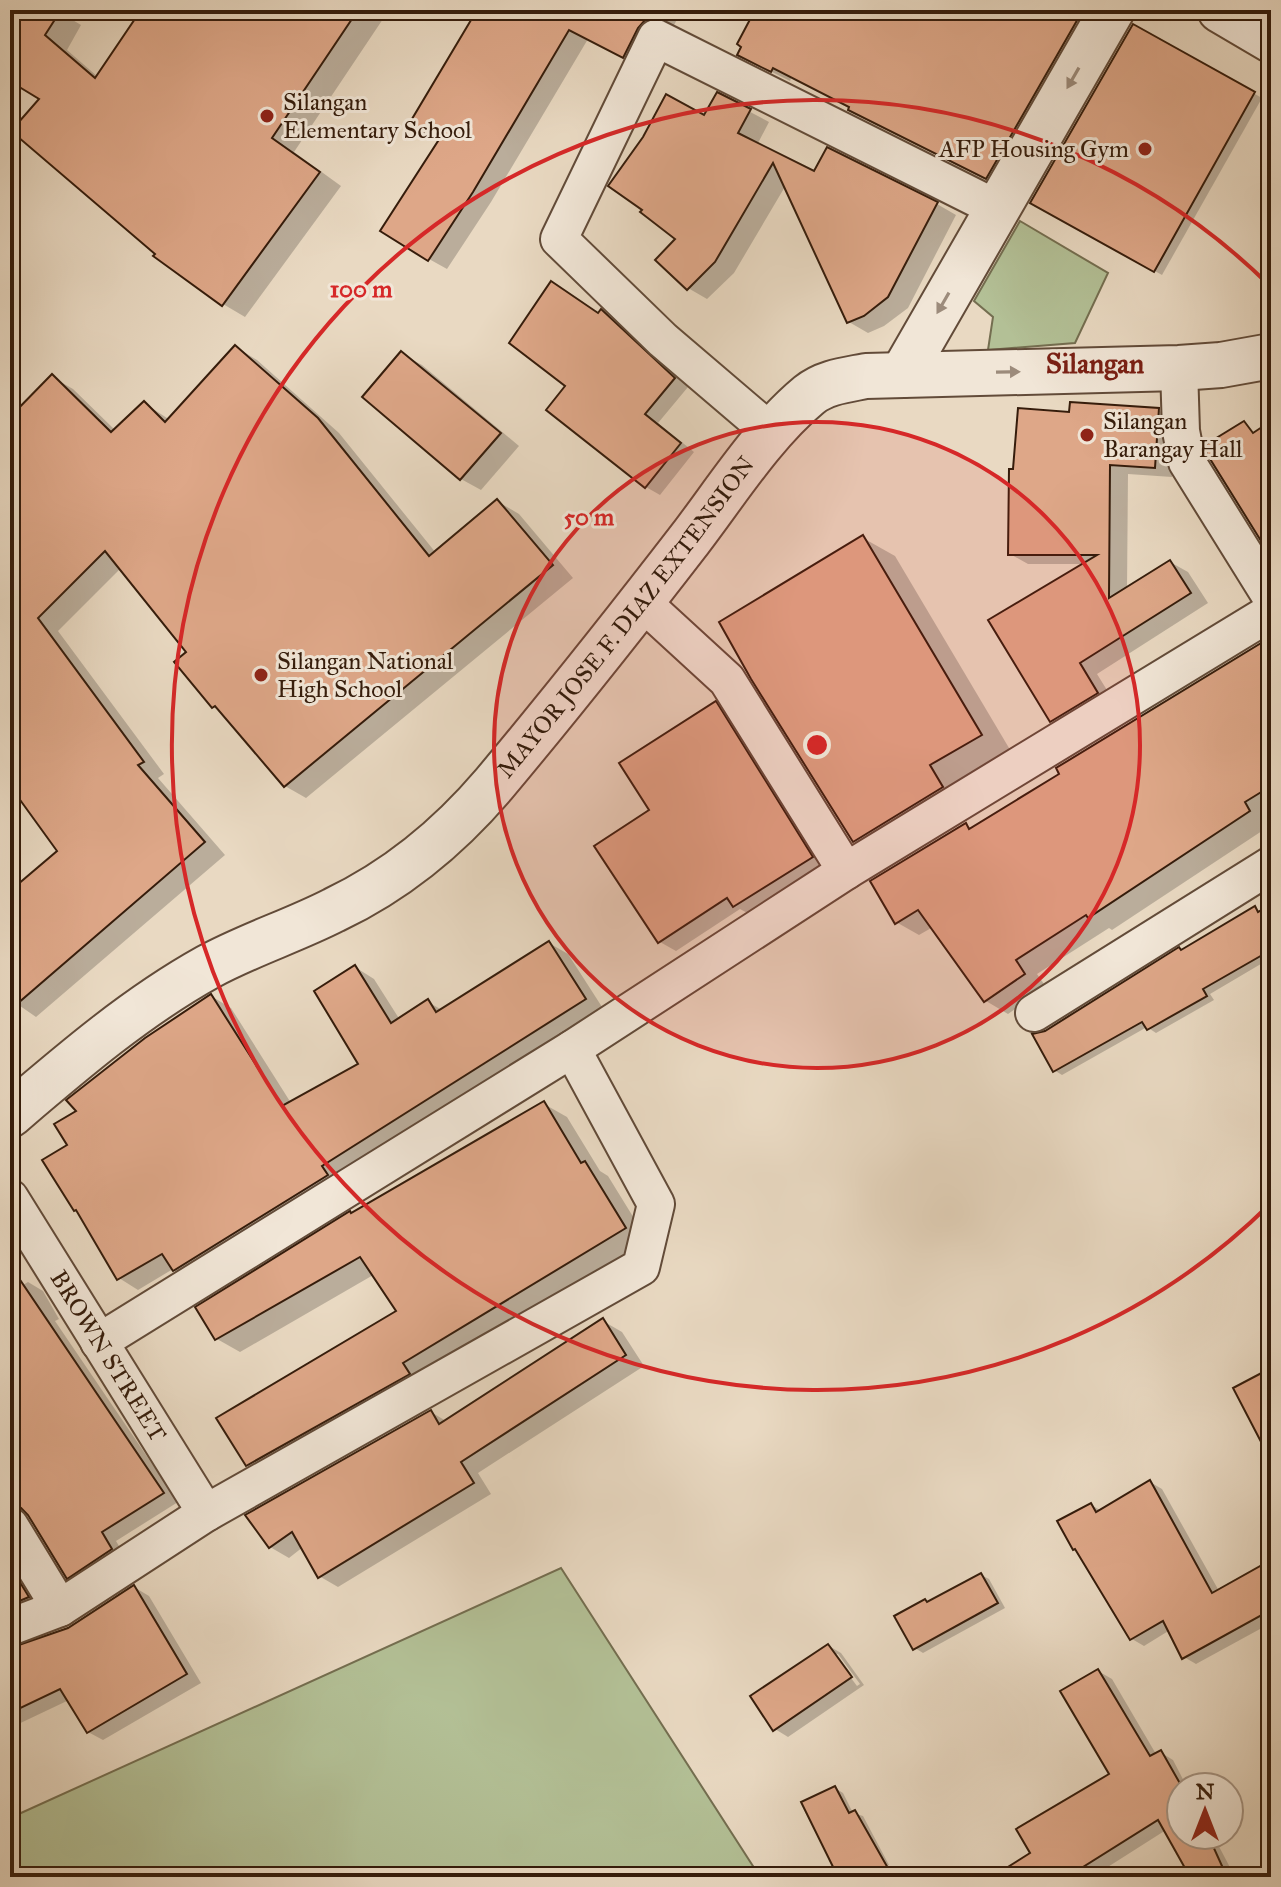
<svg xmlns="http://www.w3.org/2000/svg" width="1281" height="1887" viewBox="0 0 1281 1887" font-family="'IM FELL Great Primer',serif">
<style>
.green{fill:#b3c096;stroke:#746e50;stroke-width:2}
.shadow{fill:#0003;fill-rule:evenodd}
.building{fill:#dea788;stroke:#351c0b;stroke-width:2}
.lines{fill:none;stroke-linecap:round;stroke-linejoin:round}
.minor-casing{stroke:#624b39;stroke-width:40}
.tertiary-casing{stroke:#624b39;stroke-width:48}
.minor{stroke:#f1e6d7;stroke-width:36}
.tertiary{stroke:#f1e6d7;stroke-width:44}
.oneway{fill:#9c8b7b}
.ring{fill:none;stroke:#d62828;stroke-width:4}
.poi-dot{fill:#8f2418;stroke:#f1e6d7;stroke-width:3}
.labels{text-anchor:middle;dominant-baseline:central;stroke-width:6;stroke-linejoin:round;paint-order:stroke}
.poi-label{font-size:24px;fill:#351c0b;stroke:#f1e6d7;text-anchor:start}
.street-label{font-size:24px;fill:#351c0b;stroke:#f1e6d7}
.quarter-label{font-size:28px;font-weight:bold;fill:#7a1f14;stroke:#f1e6d7}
.centre{fill:#d62828;stroke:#f1e6d7;stroke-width:4}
.ring-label{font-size:24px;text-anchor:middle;font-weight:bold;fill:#d62828;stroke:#f1e6d7;stroke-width:6;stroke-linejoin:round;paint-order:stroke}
</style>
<rect width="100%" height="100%" fill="#e9d9c2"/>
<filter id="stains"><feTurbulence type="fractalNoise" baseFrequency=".0025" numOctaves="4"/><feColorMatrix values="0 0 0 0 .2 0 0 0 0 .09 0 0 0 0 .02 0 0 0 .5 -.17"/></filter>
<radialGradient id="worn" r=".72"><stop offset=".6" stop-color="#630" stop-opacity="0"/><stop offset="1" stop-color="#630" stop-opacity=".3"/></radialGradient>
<g class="green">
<polygon points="1020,221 1108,273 1075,343 988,350 993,317 974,301"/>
<polygon points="561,1568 760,1877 10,1877 10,1818"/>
</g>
<g class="shadow">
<polygon points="10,10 63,10 61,13 81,25 67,50 98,77 142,10 389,10 294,152 341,186 245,317 223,304 157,254 42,99 10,79"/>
<polygon points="479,10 682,10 673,27 642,67 588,39 491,202 447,269 429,259 441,141"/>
<polygon points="744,10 1106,10 1005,188 868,120 852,107 792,76 790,81 758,65 754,15"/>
<polygon points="1134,26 1262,98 1162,275 1033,202"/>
<polygon points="718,95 769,122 757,145 815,174 937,204 956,215 908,308 884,326 868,333 849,322 786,185 734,273 707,299 688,288 678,239 705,118"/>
<polygon points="602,312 616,320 688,387 658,423 694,452 660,495 646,487 549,409 567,386"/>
<polygon points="236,347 257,360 339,433 436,553 497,501 519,514 573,578 306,798 285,786 223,712 213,707 189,653 121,568 58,631 164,774 158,778 225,855 36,1017 10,999 10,894 60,851 10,783 10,408 16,414 52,377 73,389 116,431 144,403 170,420"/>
<polygon points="402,354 422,365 519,446 481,490 461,479"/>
<polygon points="1158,410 1176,421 1172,477 1128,474 1127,589 1170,562 1188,572 1208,603 1097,674 1115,703 1069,731 1051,721 1086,564 1028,564 1010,554 1015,471 1071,414"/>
<polygon points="863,538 895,556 1012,753 886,859 854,841"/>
<polygon points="1271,649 1271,825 1112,930 1109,928 1037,974 1046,987 1008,1014 986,1001 933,927 919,935 896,922 966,825 973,829"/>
<polygon points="716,704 732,713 828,867 751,915 740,909 676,951 660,942 652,811"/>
<polygon points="1271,907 1271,958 1210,994 1214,1000 1156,1033 1147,1027 1062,1075 1054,1070 1046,1033 1255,908 1262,913"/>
<polygon points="549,943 568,954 604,1010 194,1281 173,1269 138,1290 119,1278 70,1146 79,1111 211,996 231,1008 291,1103 361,1064 355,967 374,979 400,1020 428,1002 442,1010"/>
<polygon points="544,1104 567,1117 600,1171 608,1176 648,1241 425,1376 270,1478 247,1465 399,1311 375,1274 240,1352 217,1339"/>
<polygon points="28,1282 43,1291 59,1319 55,1321 178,1502 116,1541 126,1558 83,1586 68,1577 26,1513 14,1516 10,1520 10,1293"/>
<polygon points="603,1321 622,1332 644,1366 478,1473 491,1494 338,1587 319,1576 303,1547 289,1558 270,1547 431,1412 446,1421"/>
<polygon points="1150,1482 1162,1489 1219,1591 1271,1563 1271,1623 1196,1664 1184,1657 1170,1630 1144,1646 1132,1639 1080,1552 1074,1549 1091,1505 1102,1511"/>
<polygon points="10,1552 42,1606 10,1621"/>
<polygon points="981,1575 989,1579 1005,1608 923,1653 915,1648 928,1604"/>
<polygon points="134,1587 149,1596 201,1683 103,1740 88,1732 69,1700 10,1728 10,1669"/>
<path d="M829,1646l12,7 23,32 -76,52 -13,-8zM833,1654h5l22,30 -3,2z"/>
<polygon points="1098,1671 1112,1679 1156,1754 1160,1752 1173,1760 1187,1787 1181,1787 1181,1835 1213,1835 1235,1877 1192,1877 1166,1830 1092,1877 996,1877 1033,1853 1112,1774"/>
<polygon points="835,1788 843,1793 853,1813 863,1816 889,1865 869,1877 840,1877 808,1813"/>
</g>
<g class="building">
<polygon points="10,10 61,10 45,35 95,78 141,10 358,10 272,138 320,172 222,306 153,256 155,254 11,131 39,99 16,85 10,94"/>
<polygon points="477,10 658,10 654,17 645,20 638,28 623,58 569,30 473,192 428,261 380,231 438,141 409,124"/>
<polygon points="755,10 1083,10 986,179 848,110 849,107 773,68 771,72 737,55 741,47 737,44"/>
<polygon points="1133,24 1255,92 1154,272 1030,203"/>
<polygon points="717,92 751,109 738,133 814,171 827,147 938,202 888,297 864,316 847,323 773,163 715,262 687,290 655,260 675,239 640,212 642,210 608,186 643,137 666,94 704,115"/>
<polygon points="551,281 598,313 601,309 675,378 645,414 681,443 645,488 546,410 565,386 509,343"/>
<polygon points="235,345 318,418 429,556 497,499 553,565 284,787 215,706 212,708 174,662 186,652 105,551 38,618 144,762 138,765 205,842 10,1010 10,891 57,851 10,786 10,417 52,374 111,432 144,401 165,422"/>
<polygon points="401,351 501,433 460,480 362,397"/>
<polygon points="1070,402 1159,408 1155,468 1110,465 1109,598 1170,560 1191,593 1080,663 1098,693 1050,722 988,620 1097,555 1008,555 1009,469 1013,469 1018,408 1069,412"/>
<polygon points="1244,421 1253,433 1271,421 1271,557 1207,454 1205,445"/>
<polygon points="863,535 982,735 930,765 943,787 853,842 751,679 719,622"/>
<polygon points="1271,637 1271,786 1245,802 1250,811 1088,918 1086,915 1016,960 1025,974 984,1002 918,910 895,924 870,881 966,823 969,829 1059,774 1056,768"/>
<polygon points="716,701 813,857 733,907 727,898 658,943 594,846 649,810 619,763"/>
<polygon points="1271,904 1271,950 1203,989 1207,996 1147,1030 1142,1022 1053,1072 1032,1034 1045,1031 1179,947 1181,950 1255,906 1258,912"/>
<polygon points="549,941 586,999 322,1166 328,1175 173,1271 162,1254 117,1280 76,1210 74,1211 42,1160 67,1145 54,1124 76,1111 66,1100 145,1038 211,994 282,1106 358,1064 314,991 355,965 391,1023 428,999 436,1012"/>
<polygon points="544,1101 581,1163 585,1161 626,1228 403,1363 410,1374 246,1466 216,1418 396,1311 360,1257 215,1340 195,1307 350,1211 351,1213"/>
<polygon points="10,1265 164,1493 102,1532 112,1549 67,1579 28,1515 21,1508 10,1505"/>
<polygon points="603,1318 626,1355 461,1462 474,1483 318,1578 292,1532 269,1548 245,1515 431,1410 439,1424"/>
<polygon points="1271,1368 1271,1461 1233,1388"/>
<polygon points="1150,1480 1212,1593 1271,1560 1271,1610 1182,1659 1163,1621 1130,1640 1075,1549 1073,1550 1057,1521 1091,1503 1096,1512"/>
<polygon points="10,1566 29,1597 10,1605"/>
<polygon points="981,1573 998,1603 913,1650 894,1616 925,1599 927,1602"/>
<polygon points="134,1585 187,1674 87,1733 60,1689 10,1713 10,1648 68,1628"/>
<polygon points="828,1644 852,1677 773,1731 750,1696"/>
<polygon points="1098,1669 1150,1756 1161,1750 1182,1787 1181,1835 1208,1835 1227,1877 1190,1877 1158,1820 1067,1877 992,1877 1030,1853 1016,1829 1109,1774 1060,1691"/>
<polygon points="835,1786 849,1813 855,1810 893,1877 838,1877 801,1802"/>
</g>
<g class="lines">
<defs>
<g id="minor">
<polyline points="1179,368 1181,431 1187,462 1271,597"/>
<polyline points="772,433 663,340 559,239 656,38 998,209"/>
<polyline points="642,602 727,680 846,871"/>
<polyline points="1034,1013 1271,865"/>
<path id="s1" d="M10,1198l196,315"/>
<polyline points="99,1342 572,1049 846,871 1271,612"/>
<polyline points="10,1526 60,1608"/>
<polyline points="10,1627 60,1608 206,1513 641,1267 656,1204 572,1049"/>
</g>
<g id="tertiary">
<polyline points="1220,10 1271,40"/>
<polyline points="902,375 1112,10"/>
<path id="s2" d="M10,1115c62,-53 126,-108 198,-148 40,-22 85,-36 126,-57 63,-30 115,-73 160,-126 67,-80 132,-162 196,-245 36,-47 73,-106 119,-144 16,-13 37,-15 57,-19l313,-8 42,-3 50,-9"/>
</g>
</defs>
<use href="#minor" class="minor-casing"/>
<use href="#tertiary" class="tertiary-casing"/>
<use href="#minor" class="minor"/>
<use href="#tertiary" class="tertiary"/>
</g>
<defs><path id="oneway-solid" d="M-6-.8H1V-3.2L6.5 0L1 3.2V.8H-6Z" transform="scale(2)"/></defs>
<g class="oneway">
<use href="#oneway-solid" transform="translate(1073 78) rotate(120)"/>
<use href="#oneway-solid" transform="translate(943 303) rotate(120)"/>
<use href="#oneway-solid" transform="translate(1008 372) rotate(-1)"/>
</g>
<circle cx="817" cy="745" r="323" fill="#d62828" fill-opacity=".12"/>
<g class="ring">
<circle cx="817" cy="745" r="323"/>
<path d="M1269 1205A645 645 0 1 1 1269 285"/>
</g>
<g class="poi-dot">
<circle cx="267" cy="116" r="8"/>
<circle cx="1145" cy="149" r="8"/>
<circle cx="1087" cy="435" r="8"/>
<circle cx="261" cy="675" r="8"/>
</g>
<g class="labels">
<g class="poi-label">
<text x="283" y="102">Silangan<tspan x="283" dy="28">Elementary School</tspan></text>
<text x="1129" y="149" text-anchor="end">AFP Housing Gym</text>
<text x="1103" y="421">Silangan<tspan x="1103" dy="28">Barangay Hall</tspan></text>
<text x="277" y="661">Silangan National<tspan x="277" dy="28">High School</tspan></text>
</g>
<g class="street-label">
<text stroke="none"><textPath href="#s2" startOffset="804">MAYOR JOSE F. DIAZ EXTENSION</textPath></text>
<text stroke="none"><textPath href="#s1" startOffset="186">BROWN STREET</textPath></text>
</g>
<g class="quarter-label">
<text x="1095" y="363">Silangan</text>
</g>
</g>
<circle cx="817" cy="745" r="12" class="centre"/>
<g class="ring-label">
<text x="361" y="297">100 m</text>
<text x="589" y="525">50 m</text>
</g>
<rect width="1281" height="1887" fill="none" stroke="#e9d9c2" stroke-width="40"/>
<rect x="12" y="12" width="1257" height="1863" fill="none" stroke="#351c0b" stroke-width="4"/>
<rect x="20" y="20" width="1241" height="1847" fill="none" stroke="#351c0b" stroke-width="2"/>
<g transform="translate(1205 1811)"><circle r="38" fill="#f1e6d7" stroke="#a69585" stroke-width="2"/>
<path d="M0-6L14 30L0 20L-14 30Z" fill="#8f2418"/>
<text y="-12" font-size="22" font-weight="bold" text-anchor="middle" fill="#351c0b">N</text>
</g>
<rect width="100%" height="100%" filter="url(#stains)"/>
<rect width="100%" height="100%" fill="url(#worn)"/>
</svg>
